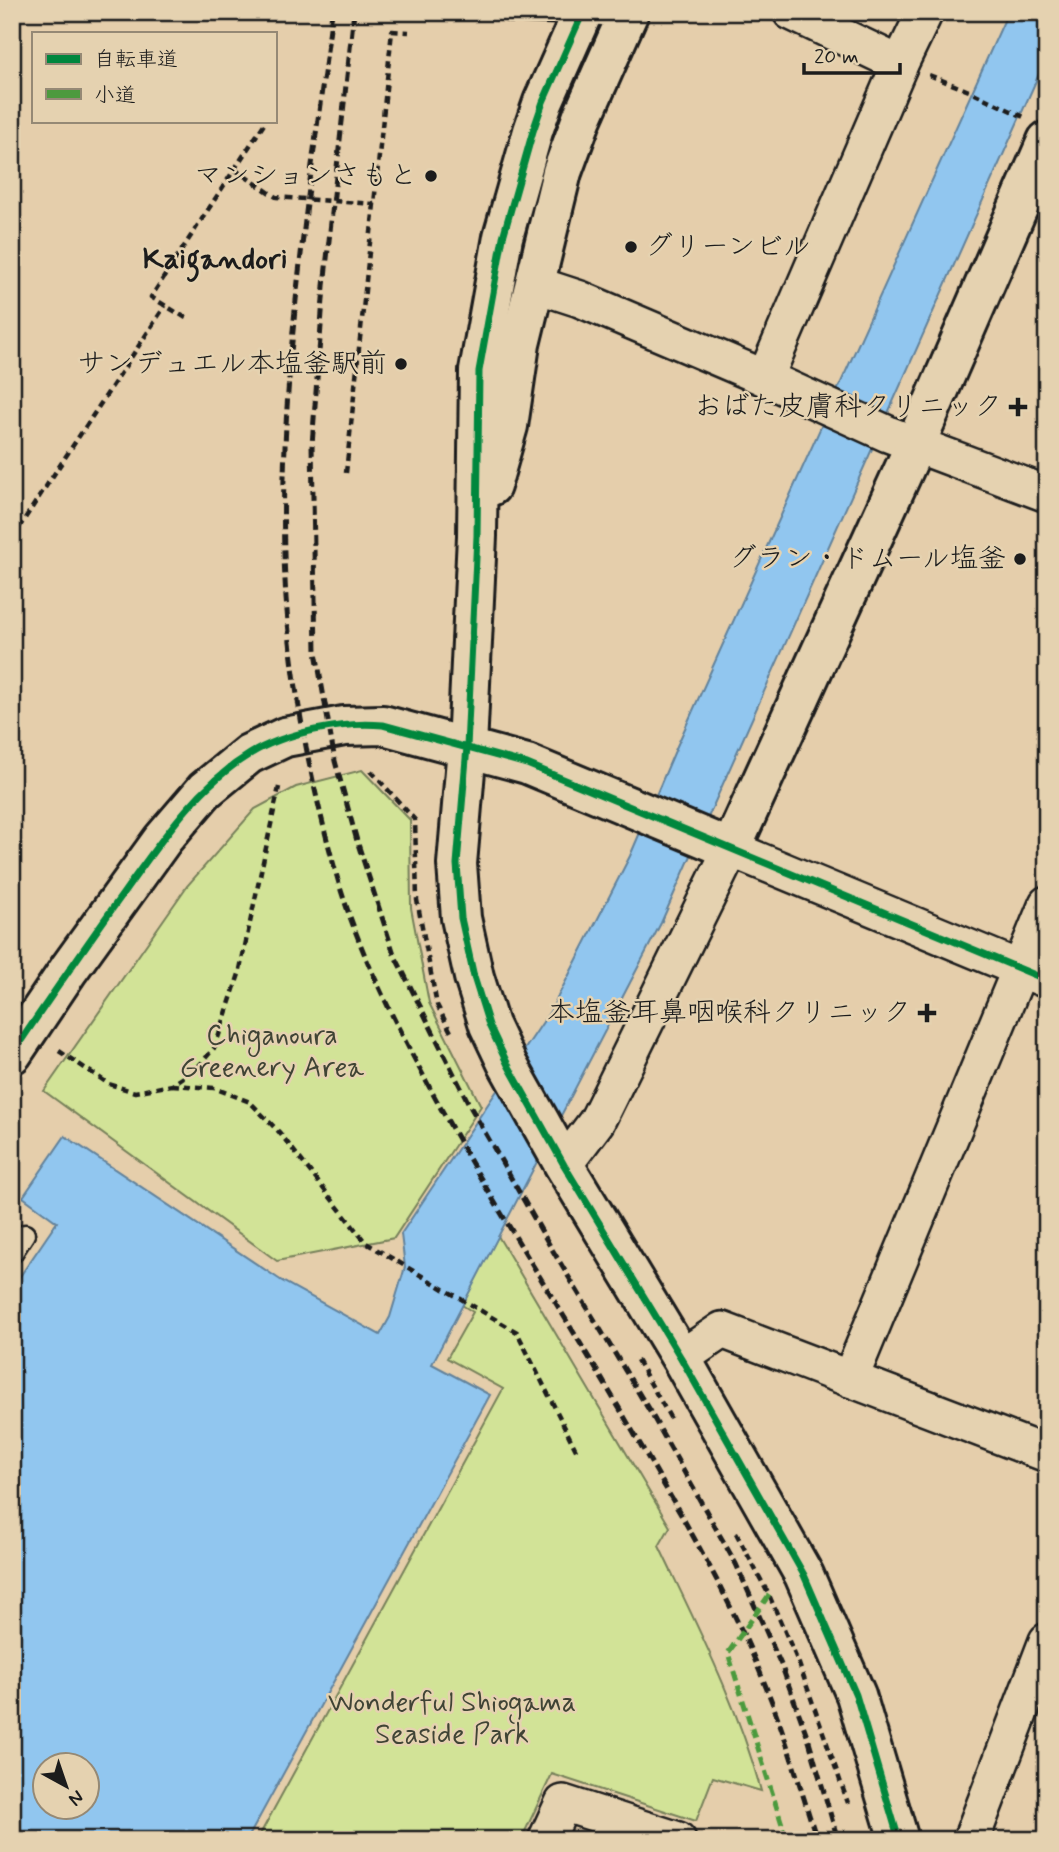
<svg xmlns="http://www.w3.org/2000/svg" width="1059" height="1852" viewBox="0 0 1059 1852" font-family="Mynerve,'Klee One',sans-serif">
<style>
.green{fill:#d2e397;stroke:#77805a;stroke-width:2}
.water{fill:#91c6ef;stroke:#62829b;stroke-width:2;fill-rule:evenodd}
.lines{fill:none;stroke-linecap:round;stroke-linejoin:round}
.service-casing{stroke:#1c1c1c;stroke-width:23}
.minor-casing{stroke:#1c1c1c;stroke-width:40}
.tertiary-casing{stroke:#1c1c1c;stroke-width:44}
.path{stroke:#1c1c1c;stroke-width:4.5;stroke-dasharray:7 5;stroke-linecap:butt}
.service{stroke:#e5d2b0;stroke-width:18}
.minor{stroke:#e5d2b0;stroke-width:35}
.tertiary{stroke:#e5d2b0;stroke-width:38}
.rail{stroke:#1c1c1c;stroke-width:5;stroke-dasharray:10 5;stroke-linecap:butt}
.quiet{stroke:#4c9a3e;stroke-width:5;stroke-dasharray:10 5;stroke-linecap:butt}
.cycleway-casing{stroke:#e5d2b0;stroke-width:11}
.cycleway{stroke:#00873e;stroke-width:7}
.poi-dot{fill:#1c1c1c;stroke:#e5d2b0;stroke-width:2.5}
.labels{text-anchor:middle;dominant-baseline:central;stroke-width:5;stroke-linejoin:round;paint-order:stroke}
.poi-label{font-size:28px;fill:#1c1c1c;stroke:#e5d2b0;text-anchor:end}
.park-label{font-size:28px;fill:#404435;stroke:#e5d2b0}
.neighbourhood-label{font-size:30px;font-weight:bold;fill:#1c1c1c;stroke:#e5d2b0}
</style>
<rect width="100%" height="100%" fill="#e5ceab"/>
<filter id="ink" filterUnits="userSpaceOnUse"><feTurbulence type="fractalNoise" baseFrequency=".0143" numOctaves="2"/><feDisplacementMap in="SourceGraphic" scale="14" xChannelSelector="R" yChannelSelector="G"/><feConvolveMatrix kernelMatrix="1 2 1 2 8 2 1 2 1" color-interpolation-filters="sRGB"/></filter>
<g filter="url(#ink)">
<g class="green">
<polygon points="362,770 410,820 411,908 429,1003 481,1106 394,1238 277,1261 44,1091 187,886 255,809 296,787"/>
<path d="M498,1236l172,291 -11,19c38,80 79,159 102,245l-48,-14 -17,44 -144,-47 -31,66h-264l246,-451 -56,-31 26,-46 -11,-7z"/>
</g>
<path class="water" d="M1008,12h39v44l-386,867 -229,441 58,31 -243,445h-235v-552l45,-66 -34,-25 42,-61 217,145 98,54 10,-18 15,-50 -4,-33 150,-224 79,-154 47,-110zM46,1764h42v42h-42z"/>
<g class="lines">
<defs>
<g id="service">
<polyline points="510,12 626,17"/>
<polyline points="12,1254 25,1234"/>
</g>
<g id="minor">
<polyline points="791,12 900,64"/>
<polyline points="534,284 580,299 765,378 888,434 1047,494"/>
<polyline points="765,378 900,64 925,12"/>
<polyline points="564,1165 597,1121 731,849 1047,980"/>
<polyline points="681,1358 722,1330 1047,1454"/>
<polyline points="850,1379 1047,904"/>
<polyline points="546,1840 563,1803 678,1840"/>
<polyline points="971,1840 1047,1641"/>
</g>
<g id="tertiary">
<polyline points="583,12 543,102 533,131 503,237 479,371 477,536 467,747 457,864 461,918 474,977 489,1025 508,1065 564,1165 681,1358 804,1575 856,1695 899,1840"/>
<polyline points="491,486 508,426 520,344 562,172 582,118 629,12"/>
<polyline points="12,1054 69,969 163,839 205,790 249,754 285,737 344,726 383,725 527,764 731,849 916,443 1047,141"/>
</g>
</defs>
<use href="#service" class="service-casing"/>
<use href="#minor" class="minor-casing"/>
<use href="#tertiary" class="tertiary-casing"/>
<g class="path">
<polyline points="929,75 969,91 1024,117"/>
<polyline points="234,169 276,197 374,204"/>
<polyline points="186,318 151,297 266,121"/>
<polyline points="346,473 392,31 409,32"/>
<polyline points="12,538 165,306"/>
<polyline points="371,771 415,820 417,900 437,1005 453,1036"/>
<polyline points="59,1051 109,1084 135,1092 172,1085 197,1068 215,1047 239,974 279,787"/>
<polyline points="172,1085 214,1088 250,1102 279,1132 366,1243 517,1332 578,1454"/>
<polyline points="637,1360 671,1419"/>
<polyline points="736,1533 769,1595 799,1664 848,1803"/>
</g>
<use href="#service" class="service"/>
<use href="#minor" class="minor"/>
<use href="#tertiary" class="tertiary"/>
<g class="rail">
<path d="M332,12c-24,191 -58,395 -46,586 7,97 27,196 54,289 20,65 51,128 83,188 64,122 140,236 209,355 47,81 97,164 132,252 21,51 36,105 53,158"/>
<polyline points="354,12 324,286 312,445 316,652 335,761 357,841 394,954 471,1108 550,1246 652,1415 736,1564 782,1667 809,1741 838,1840"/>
</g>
<polyline class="quiet" points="769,1595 728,1653 787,1840"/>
<defs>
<g id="cycleway">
<polyline points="583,12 543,102 533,131 503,237 479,371 477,536 467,747 457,864 461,918 474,977 489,1025 508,1065 564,1165 681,1358 804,1575 856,1695 899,1840"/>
<path d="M12,1054c37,-55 74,-109 113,-163 35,-49 72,-105 125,-137 34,-21 93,-33 133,-29l144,39 520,216"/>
</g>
</defs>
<use href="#cycleway" class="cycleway-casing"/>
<use href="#cycleway" class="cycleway"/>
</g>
</g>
<g class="poi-dot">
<circle cx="431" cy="176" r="7"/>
<circle cx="631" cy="247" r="7"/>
<circle cx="401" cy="364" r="7"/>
<path d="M1014.5 396.5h7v7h7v7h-7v7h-7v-7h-7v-7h7z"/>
<circle cx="1020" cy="559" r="7"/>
<path d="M923.5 1002.5h7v7h7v7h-7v7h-7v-7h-7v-7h7z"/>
</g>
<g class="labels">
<g class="poi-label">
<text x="417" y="176">マンションさもと</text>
<text x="645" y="247" text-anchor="start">グリーンビル</text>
<text x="387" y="364">サンデュエル本塩釜駅前</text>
<text x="1002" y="407">おばた皮膚科クリニック</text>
<text x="1006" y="559">グラン・ドムール塩釜</text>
<text x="911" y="1013">本塩釜耳鼻咽喉科クリニック</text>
</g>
<g class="park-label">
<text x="272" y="1036">Chiganoura<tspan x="272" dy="32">Greenery Area</tspan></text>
<text x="452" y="1703">Wonderful Shiogama<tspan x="452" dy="32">Seaside Park</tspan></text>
</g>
<g class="neighbourhood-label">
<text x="215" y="259">Kaigandori</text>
</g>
</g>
<rect width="1059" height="1852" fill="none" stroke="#e5d2b0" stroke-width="42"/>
<rect x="21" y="21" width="1017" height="1810" fill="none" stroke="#1c1c1c" stroke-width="2.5" filter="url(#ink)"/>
<rect x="32" y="32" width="245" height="91" fill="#e5d2b0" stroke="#958975" stroke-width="2"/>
<rect x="46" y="54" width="35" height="10" fill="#00873e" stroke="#958975" stroke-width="2"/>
<text x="94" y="66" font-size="21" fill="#1c1c1c">自転車道</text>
<rect x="46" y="89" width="35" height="10" fill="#4c9a3e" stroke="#958975" stroke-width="2"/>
<text x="94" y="102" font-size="21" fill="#1c1c1c">小道</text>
<g transform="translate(66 1786) rotate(140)"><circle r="33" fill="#e5d2b0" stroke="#958975" stroke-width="2"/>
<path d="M0-5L12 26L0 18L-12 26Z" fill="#1c1c1c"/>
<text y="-10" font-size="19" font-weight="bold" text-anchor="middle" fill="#1c1c1c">N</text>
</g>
<path d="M804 63v10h96v-10" fill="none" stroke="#1c1c1c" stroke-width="3.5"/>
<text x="814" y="63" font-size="21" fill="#1c1c1c" stroke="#e5d2b0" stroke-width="5" paint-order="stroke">20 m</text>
</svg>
